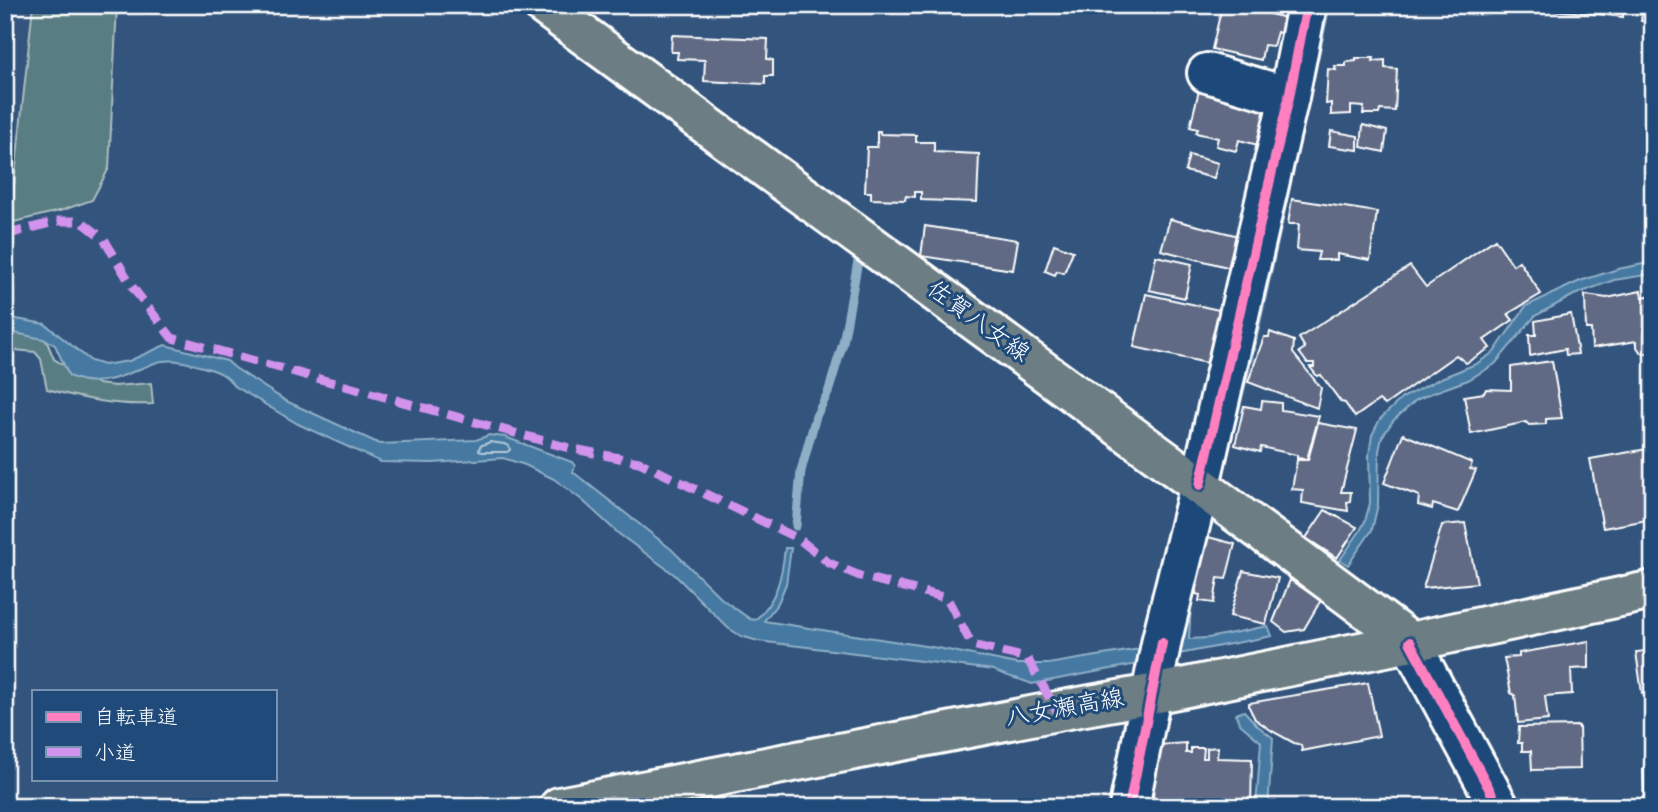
<svg xmlns="http://www.w3.org/2000/svg" width="1658" height="812" viewBox="0 0 1658 812" font-family="Dekko,'Klee One',sans-serif">
<style>
.green{fill:#597d83;stroke:#acbec1;stroke-width:2}
.water{fill:#4479a1;stroke:#8fafc7;stroke-width:2}
.lines{fill:none;stroke-linecap:round;stroke-linejoin:round}
.shore{stroke:#b4c9d9;stroke-width:2}
.stream{stroke:#8fafc7;stroke-width:9}
.building{fill:#616a84;stroke:#fff;stroke-width:2}
.minor-casing{stroke:#fff;stroke-width:44}
.major-casing{stroke:#fff;stroke-width:44}
.minor{stroke:#1f4a7a;stroke-width:38}
.major{stroke:#6c7e84;stroke-width:38}
.quiet{stroke:#d193ec;stroke-width:9;stroke-dasharray:18 9;stroke-linecap:butt}
.cycleway-casing{stroke:#1f4a7a;stroke-width:15}
.cycleway{stroke:#ff80c0;stroke-width:10}
.labels{text-anchor:middle;dominant-baseline:central;stroke-width:6;stroke-linejoin:round;paint-order:stroke}
.street-label{font-size:24px;fill:#fff;stroke:#1f4a7a}
</style>
<rect width="100%" height="100%" fill="#33547d"/>
<filter id="ink" filterUnits="userSpaceOnUse"><feTurbulence type="fractalNoise" baseFrequency=".0143" numOctaves="2"/><feDisplacementMap in="SourceGraphic" scale="14" xChannelSelector="R" yChannelSelector="G"/><feConvolveMatrix kernelMatrix="1 2 1 2 8 2 1 2 1" color-interpolation-filters="sRGB"/></filter>
<g filter="url(#ink)">
<g class="green">
<polygon points="33,5 117,5 109,168 92,200 63,210 10,223"/>
<path d="M5,325l32,5 10,12 7,17 8,5 22,9 14,11 17,2 36,-3 2,21c-37,2 -70,-5 -106,-15l-6,-30 -6,-7 -30,-3z"/>
</g>
<g class="water">
<polygon points="1317,5 1330,5 1255,346 1225,467 1210,461"/>
<polygon points="1653,262 1653,274 1614,280 1574,295 1535,316 1495,364 1468,380 1432,393 1416,400 1393,421 1382,437 1379,451 1378,504 1372,530 1348,565 1340,560 1360,531 1365,521 1370,503 1369,454 1372,435 1380,419 1402,398 1441,378 1476,364 1494,352 1526,306 1580,281 1618,269"/>
<path d="M5,317l40,7 46,37 13,4 25,-4 36,-16 62,16 8,7 51,33 94,43 96,-4 13,-5 16,2 67,25 3,4 -2,6 98,77 51,50 28,20 5,1c22,-19 27,-44 30,-72h6l-5,36 -8,19 -14,18 174,27 79,16h31l116,-19 28,-56 -3,50 19,-1 60,-12 4,10 -93,18 -26,7 -121,23c-13,-6 -26,-7 -38,-14l-236,-29 -17,-5 -13,-8 -53,-53 -56,-41 -37,-34 -28,-21 -29,-14 -22,-7 -70,5 -52,-1 -83,-38 -65,-39c-6,-10 -15,-14 -27,-17 -14,-4 -28,-9 -43,-7 -7,0 -14,5 -21,7 -25,11 -47,20 -73,8l-14,-31 -12,-6 -38,-8z"/>
<polygon points="1244,711 1258,726 1273,738 1268,807 1256,807 1261,742 1240,724 1236,714"/>
</g>
<g class="lines">
<polygon class="shore" points="490,442 504,444 509,446 510,450 507,452 482,452 479,451 480,446"/>
<polyline class="stream" points="796,526 801,471 816,416 828,393 843,343 858,261"/>
</g>
<g class="building">
<polygon points="1236,5 1247,5 1271,11 1270,14 1290,19 1286,35 1277,32 1273,46 1264,45 1261,60 1212,49 1222,6 1235,10"/>
<polygon points="1550,5 1587,5 1586,13 1550,10"/>
<polygon points="1591,5 1639,5 1639,7 1623,8 1623,17 1591,13"/>
<polygon points="1643,5 1653,5 1653,22 1641,21"/>
<polygon points="672,35 768,39 767,59 773,60 773,76 765,76 765,84 704,81 705,60 677,59 678,52 671,52"/>
<polygon points="1356,58 1374,58 1373,61 1385,60 1385,68 1397,69 1395,111 1380,110 1379,114 1363,114 1364,107 1351,106 1351,114 1331,115 1331,103 1326,104 1328,69 1336,70 1335,66 1346,66 1346,62 1356,61"/>
<polygon points="1202,78 1268,100 1261,130 1266,132 1262,146 1239,140 1236,151 1216,146 1218,138 1196,133 1198,129 1190,127"/>
<polygon points="1363,125 1387,131 1384,152 1361,147"/>
<polygon points="877,131 880,131 880,134 916,135 916,142 934,142 934,152 979,154 977,202 921,200 921,192 915,192 915,197 906,196 905,200 871,199 871,192 865,192 867,147 877,147"/>
<polygon points="1331,131 1358,136 1358,150 1329,146"/>
<polygon points="1189,155 1218,163 1214,178 1185,171"/>
<polygon points="1292,199 1377,212 1370,260 1337,254 1337,260 1317,260 1319,252 1297,250 1299,224 1288,224"/>
<polygon points="1170,219 1239,236 1231,268 1161,250"/>
<polygon points="925,226 1018,240 1013,270 921,256"/>
<polygon points="1495,239 1513,265 1519,261 1541,294 1508,314 1513,320 1484,340 1490,348 1466,363 1456,355 1385,405 1379,400 1355,417 1345,403 1341,402 1321,375 1317,376 1310,367 1314,367 1314,363 1307,363 1299,352 1305,348 1299,338 1410,266 1426,287"/>
<polygon points="1054,244 1073,251 1064,273 1057,271 1055,275 1045,271"/>
<polygon points="1156,256 1192,264 1185,298 1149,290"/>
<polygon points="1641,291 1642,297 1653,295 1653,354 1641,353 1637,347 1637,341 1592,348 1591,329 1586,329 1585,295 1607,298"/>
<polygon points="1146,294 1219,310 1207,363 1134,347"/>
<polygon points="1571,314 1578,354 1566,355 1565,349 1530,356 1529,335 1536,335 1535,321"/>
<polygon points="1270,332 1294,341 1293,353 1321,388 1317,408 1248,382 1264,337 1269,337"/>
<polygon points="1552,361 1562,418 1546,419 1546,424 1529,425 1526,422 1471,434 1464,396 1484,393 1486,389 1511,390 1511,367"/>
<polygon points="1262,401 1281,403 1281,410 1319,416 1307,459 1297,458 1297,455 1261,447 1260,452 1235,445 1244,406 1261,409"/>
<polygon points="1318,423 1357,430 1341,492 1351,492 1350,501 1347,502 1348,511 1302,503 1303,490 1292,489 1297,460 1308,460"/>
<polygon points="1403,434 1472,463 1470,469 1476,470 1458,512 1433,504 1432,509 1418,505 1419,496 1384,483"/>
<polygon points="1653,448 1653,519 1603,528 1590,459"/>
<polygon points="1325,510 1357,527 1337,558 1306,538"/>
<polygon points="1465,523 1477,583 1423,588 1442,525"/>
<polygon points="1208,537 1235,544 1226,579 1218,578 1214,603 1199,601 1200,595 1196,594 1196,586"/>
<polygon points="1243,571 1278,578 1266,624 1230,616"/>
<polygon points="1290,580 1321,600 1304,629 1286,632 1273,622"/>
<polygon points="1589,641 1589,668 1571,669 1572,694 1545,696 1548,720 1518,723 1515,695 1511,693 1504,658 1519,657 1519,653"/>
<polygon points="1653,650 1653,692 1642,693 1636,652"/>
<polygon points="1368,683 1379,736 1302,751 1301,745 1294,743 1272,731 1255,719 1249,707 1249,703"/>
<polygon points="1579,726 1580,769 1532,770 1531,751 1522,751 1522,743 1518,743 1519,727"/>
<polygon points="1186,743 1186,753 1191,753 1191,748 1204,748 1203,758 1207,758 1207,748 1218,747 1217,758 1252,759 1251,807 1153,807 1154,752 1160,752 1160,745"/>
<polygon points="1643,768 1653,768 1653,807 1644,807"/>
</g>
<g class="lines">
<defs>
<g id="minor">
<polyline points="1207,73 1289,97"/>
<polyline points="1410,642 1499,807"/>
<polyline points="1129,807 1162,639 1200,485 1289,97 1307,5"/>
</g>
<g id="major">
<path d="M543,5c288,213 580,421 867,637"/>
<polyline points="559,807 1057,711 1152,694 1410,642 1653,590"/>
</g>
</defs>
<use href="#minor" class="minor-casing"/>
<use href="#major" class="major-casing"/>
<use href="#minor" class="minor"/>
<use href="#major" class="major"/>
<polyline class="quiet" points="5,235 58,221 81,221 104,239 133,288 172,338 569,448 639,462 799,539 829,563 860,576 947,598 972,645 1027,658 1057,711"/>
<defs>
<g id="cycleway">
<polyline points="1200,485 1289,97 1307,5"/>
<polyline points="1410,642 1499,807"/>
<polyline points="1129,807 1162,643"/>
</g>
</defs>
<use href="#cycleway" class="cycleway-casing"/>
<use href="#cycleway" class="cycleway"/>
</g>
</g>
<g class="labels">
<g class="street-label">
<text transform="translate(977 323) rotate(36)">佐賀八女線</text>
<text transform="translate(1065 710) rotate(-10)">八女瀬高線</text>
</g>
</g>
<rect width="1658" height="812" fill="none" stroke="#1f4a7a" stroke-width="28"/>
<rect x="14" y="14" width="1630" height="784" fill="none" stroke="#fff" stroke-width="2.5" filter="url(#ink)"/>
<rect x="32" y="690" width="245" height="91" fill="#1f4a7a" stroke="#7992af" stroke-width="2"/>
<rect x="46" y="712" width="35" height="10" fill="#ff80c0" stroke="#7992af" stroke-width="2"/>
<text x="94" y="724" font-size="21" fill="#ffffff">自転車道</text>
<rect x="46" y="747" width="35" height="10" fill="#d193ec" stroke="#7992af" stroke-width="2"/>
<text x="94" y="760" font-size="21" fill="#ffffff">小道</text>
</svg>
